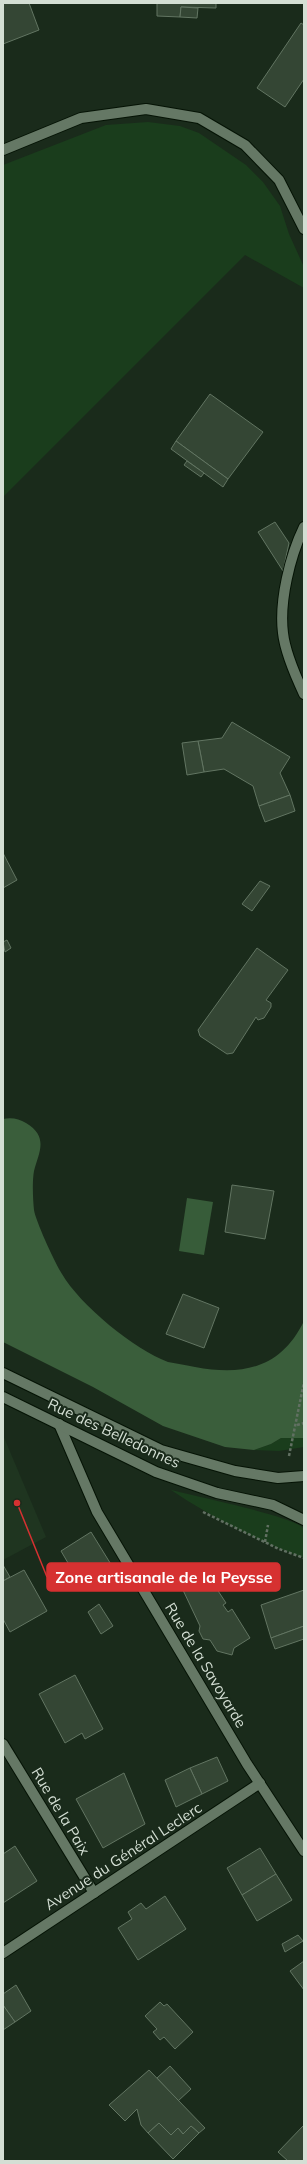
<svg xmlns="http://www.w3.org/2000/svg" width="307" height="2164" viewBox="0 0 307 2164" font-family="Mulish,sans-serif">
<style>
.built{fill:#1f3520}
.green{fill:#1a3d1c}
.forest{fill:#3a5e3b}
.water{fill:#375c39}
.building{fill:#344634;stroke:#627562}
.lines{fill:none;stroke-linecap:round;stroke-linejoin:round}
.street-casing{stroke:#051305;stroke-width:12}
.secondary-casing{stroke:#051305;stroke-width:12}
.path{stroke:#617062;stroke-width:2.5;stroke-dasharray:3 2;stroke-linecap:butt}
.street{stroke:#657865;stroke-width:10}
.secondary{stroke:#657865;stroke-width:10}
.labels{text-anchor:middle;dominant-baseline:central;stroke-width:4;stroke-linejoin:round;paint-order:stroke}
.street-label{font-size:15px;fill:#d4dfd4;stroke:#1a2b1b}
.leader{fill:none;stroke:#d63131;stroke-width:1.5}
.callout-dot{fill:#d63131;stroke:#1a2b1b;stroke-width:1.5}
.callout{fill:#d63131;stroke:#d63131;stroke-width:1.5}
.callout-label{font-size:16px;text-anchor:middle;font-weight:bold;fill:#fff}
</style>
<rect width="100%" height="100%" fill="#1a2b1b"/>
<polygon class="built" points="3,1435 46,1537 3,1560"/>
<g class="green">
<polygon points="148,122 180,126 199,133 246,165 263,182 280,206 289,234 304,267 304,288 245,255 3,497 3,165 106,125"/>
<polygon points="281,1438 304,1438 304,1447 279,1451 254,1450 271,1444"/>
<path d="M171,1490c20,5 124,27 132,38 4,7 1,22 1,30 -47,-17 -91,-40 -133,-68z"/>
</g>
<path class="forest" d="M3,1119c9,-2 16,0 23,4 23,14 13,29 8,48 -2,11 -1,29 0,39 2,12 21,53 28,64 18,31 73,76 106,88 9,2 19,3 27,5 49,9 86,1 109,-46v117h-23l-10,6 -17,6 -29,-3 -62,-21 -70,-39 -90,-45z"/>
<polygon class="water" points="187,1198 213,1202 204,1255 179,1251"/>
<g class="building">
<polygon points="3,3 29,3 39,30 3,44"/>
<polygon points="157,3 216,3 216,8 181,7 180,17 157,16"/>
<polygon points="181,7 198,8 197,18 180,17"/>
<polygon points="301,23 304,25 304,79 285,107 257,88"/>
<polygon points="210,394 263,432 228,479 176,441"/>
<polygon points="176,441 228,479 223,487 171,449"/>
<polygon points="187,461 204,473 201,477 184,465"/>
<polygon points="275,522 289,543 283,571 258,532"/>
<polygon points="232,722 290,757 280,773 290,795 259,806 253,786 224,769 204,772 198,741 222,738"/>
<polygon points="198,741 204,772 187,775 182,743"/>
<polygon points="290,795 295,811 265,822 259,806"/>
<polygon points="3,853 17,880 3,888"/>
<polygon points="260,881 270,886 252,911 242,904"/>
<polygon points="7,940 11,948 5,952 3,942"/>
<polygon points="257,948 288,970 266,1000 271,1003 271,1007 264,1018 258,1020 256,1017 233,1053 227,1054 200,1036 198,1030"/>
<polygon points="232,1185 274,1191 265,1239 225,1232"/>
<polygon points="183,1294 219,1308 204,1348 166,1334"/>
<polygon points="91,1532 112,1566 81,1585 61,1551"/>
<polygon points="3,1565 10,1577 3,1581"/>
<polygon points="24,1570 47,1611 10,1632 3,1619 3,1581"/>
<polygon points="207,1574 226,1603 223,1605 228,1612 232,1609 250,1638 234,1648 232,1655 217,1651 210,1640 203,1639 199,1631 200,1626 182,1588"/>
<polygon points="304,1590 304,1626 271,1638 261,1605"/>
<polygon points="99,1604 113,1626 101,1634 88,1612"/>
<polygon points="304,1626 304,1639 275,1649 271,1638"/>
<polygon points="75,1675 103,1729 85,1739 82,1733 65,1743 39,1694"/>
<polygon points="217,1757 228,1781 202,1794 190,1768"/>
<polygon points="190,1768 202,1794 176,1807 165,1780"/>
<polygon points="124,1773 145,1824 103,1848 76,1799"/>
<polygon points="15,1846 37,1881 3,1903 3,1854"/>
<polygon points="260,1848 276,1874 242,1895 227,1868"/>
<polygon points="276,1874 292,1900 257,1921 242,1895"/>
<polygon points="165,1896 186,1929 138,1960 118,1928 132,1919 128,1912 141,1903 146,1909"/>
<polygon points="298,1935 303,1941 285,1952 282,1944"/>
<polygon points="304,1961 304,1990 290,1971"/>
<polygon points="16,1985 31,2011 15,2022 3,2005 3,1994"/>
<polygon points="160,2002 164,2006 167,2004 193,2032 175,2049 164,2037 160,2040 153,2032 157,2029 145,2016"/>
<polygon points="3,2005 15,2022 3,2030"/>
<polygon points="170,2066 191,2089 178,2101 157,2078"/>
<polygon points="149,2070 205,2128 199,2133 191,2126 183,2134 178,2128 171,2135 159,2123 148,2133 141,2125 137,2109 125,2121 109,2105"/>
<polygon points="159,2123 171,2135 178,2128 183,2134 191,2126 199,2133 173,2159 148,2133"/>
<polygon points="304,2125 304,2161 288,2161 278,2152"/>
</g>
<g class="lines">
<defs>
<g id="street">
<polyline points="3,150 81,118 146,109 199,118 245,145 279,180 304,229"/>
<path d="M304,527c-14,29 -25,74 -21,106 2,18 13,44 21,61"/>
<polyline points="59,1424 97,1512 247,1764 304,1851"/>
<polyline points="3,1744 94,1893"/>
<polyline points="3,1953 260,1783"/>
</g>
<g id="secondary">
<polyline points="3,1373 161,1450 235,1471 278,1478 304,1476"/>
<polyline points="3,1397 156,1472 217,1493 273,1505 304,1520"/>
</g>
</defs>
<use href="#street" class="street-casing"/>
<use href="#secondary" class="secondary-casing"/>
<g class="path">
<polyline points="297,1425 304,1423"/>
<polyline points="289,1456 304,1382"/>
<polyline points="203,1512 279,1549 304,1558"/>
<polyline points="265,1542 268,1525"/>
</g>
<use href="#street" class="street"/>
<use href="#secondary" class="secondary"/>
</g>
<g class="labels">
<g class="street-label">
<text transform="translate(114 1433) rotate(25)">Rue des Belledonnes</text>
<text transform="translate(206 1665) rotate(59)">Rue de la Savoyarde</text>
<text transform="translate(61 1811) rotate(59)">Rue de la Paix</text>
<text transform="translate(123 1856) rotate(-33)">Avenue du Général Leclerc</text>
</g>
</g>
<path class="leader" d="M17 1503L47 1577"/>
<circle class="callout-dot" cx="17" cy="1503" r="4"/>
<rect class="callout" x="47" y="1563" width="233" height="28" rx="4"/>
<g class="callout-label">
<text x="164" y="1583">Zone artisanale de la Peysse</text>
</g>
<rect width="307" height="2164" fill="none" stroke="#d4dfd4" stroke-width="8"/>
</svg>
